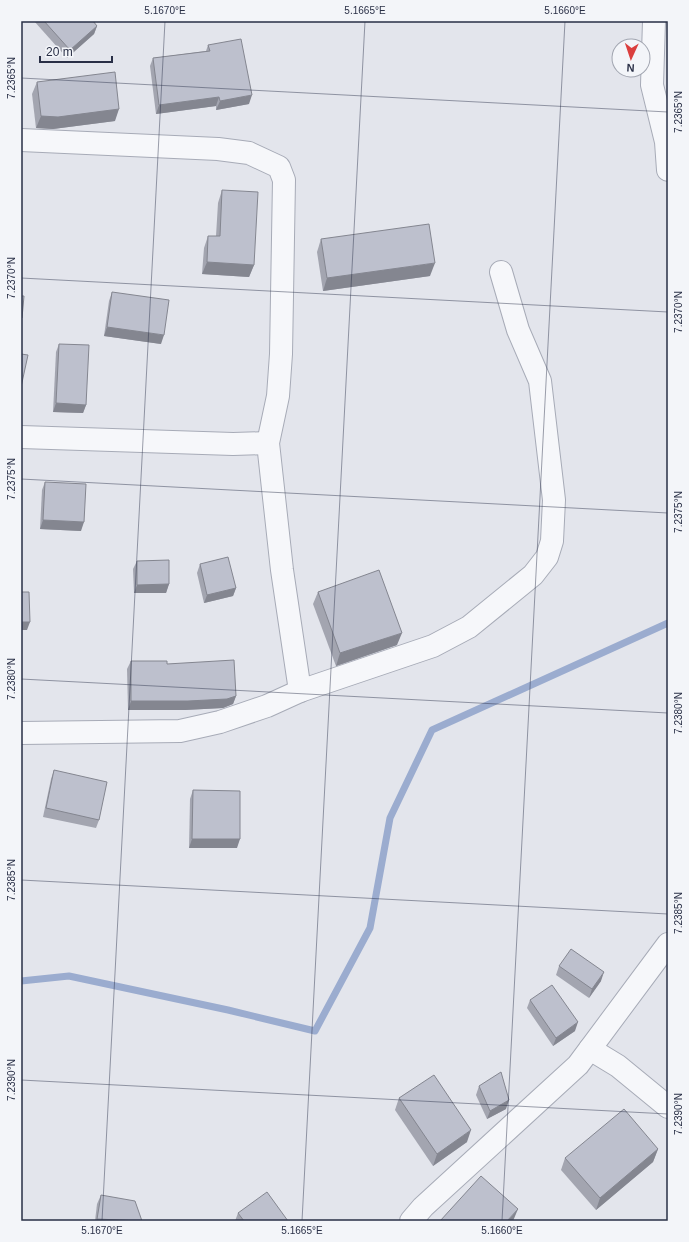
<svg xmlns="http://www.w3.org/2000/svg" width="689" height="1242" viewBox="0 0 689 1242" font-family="Helvetica,sans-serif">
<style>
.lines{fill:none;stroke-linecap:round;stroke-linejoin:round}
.stream{stroke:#9baccf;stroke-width:7}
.street-casing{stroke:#a7abb7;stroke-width:24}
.street{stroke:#f6f7fa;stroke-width:22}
.wall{fill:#a3a5b0}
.shaded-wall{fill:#848690}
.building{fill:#bdc0cd;stroke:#848690}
.ticks{fill:none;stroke:#292f46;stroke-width:1;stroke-opacity:0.45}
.neatline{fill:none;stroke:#292f46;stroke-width:1.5}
.ticks-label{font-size:10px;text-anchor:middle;fill:#292f46}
</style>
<rect width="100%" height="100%" fill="#e3e5ec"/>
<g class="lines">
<polyline class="stream" points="21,981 69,976 228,1010 315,1031 370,928 390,818 432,730 668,623"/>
<defs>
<g id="street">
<polyline points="654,21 652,85 666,142 668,170"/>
<polyline points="21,140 218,149 249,153 279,167 284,180 281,354 278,396 268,443 282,570 300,691"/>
<polyline points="21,437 233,444 268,443"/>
<polyline points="21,733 180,731 220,722 267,706 300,691 433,646 469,627 533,575 547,557 552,541 554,500 540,381 518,330 501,272"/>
<polyline points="590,1049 618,1066 668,1107"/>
<polyline points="411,1221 423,1207 578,1065 668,944"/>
</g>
</defs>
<use href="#street" class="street-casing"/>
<use href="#street" class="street"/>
</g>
<g class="wall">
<polygon points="34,21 93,21 97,26 94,34 67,58"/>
<polygon points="208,45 249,104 216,110 216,106 156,114 150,66 153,58 206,51"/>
<polygon points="37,82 115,121 53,129 36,128 32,94"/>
<polygon points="222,190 254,265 249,277 202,274 204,248 208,236 216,236 218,203"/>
<polygon points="321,239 430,276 323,291 317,252"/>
<polygon points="112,292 161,344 104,336 109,301"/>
<polygon points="59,344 86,405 83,413 53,412 56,352"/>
<polygon points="45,482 81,531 40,529 42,490"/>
<polygon points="137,561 169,584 166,593 134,593 133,569"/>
<polygon points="200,564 236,588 233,596 204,603 197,573"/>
<polygon points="318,592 397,645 336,666 313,604"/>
<polygon points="131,661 167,664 236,696 233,704 223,708 185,710 128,710 127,669"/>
<polygon points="54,770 99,820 96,828 43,817 51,779"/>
<polygon points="193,790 237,848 189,848 190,799"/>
<polygon points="559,966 601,981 589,998 556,975"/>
<polygon points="530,1000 575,1031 553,1046 527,1008"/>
<polygon points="479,1086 506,1109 487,1119 476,1095"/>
<polygon points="399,1098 467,1142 433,1166 395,1110"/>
<polygon points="658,1149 653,1162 596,1210 561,1170 565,1158"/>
<polygon points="101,1195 142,1221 95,1221 97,1204"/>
<polygon points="238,1213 288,1221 235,1221"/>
</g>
<g class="shaded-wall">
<polygon points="97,26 94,34 67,58 70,50"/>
<polygon points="252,95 249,104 216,110 220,101"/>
<polygon points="219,97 216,106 156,114 159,105"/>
<polygon points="119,109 115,121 53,129 36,128 41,116"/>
<polygon points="207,262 254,265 249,277 202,274"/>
<polygon points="435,263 430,276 323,291 327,278"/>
<polygon points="107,327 164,335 161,344 104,336"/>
<polygon points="56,403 86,405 83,413 53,412"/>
<polygon points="43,520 84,522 81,531 40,529"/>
<polygon points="169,584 166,593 134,593 137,585"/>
<polygon points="236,588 233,596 204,603 207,595"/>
<polygon points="21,622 30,622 27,630 21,630"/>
<polygon points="402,633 397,645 336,666 340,653"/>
<polygon points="236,696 233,704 223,708 185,710 128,710 131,701"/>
<polygon points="192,839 240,839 237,848 189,848"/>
<polygon points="604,972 601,981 589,998 592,989"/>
<polygon points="578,1022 575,1031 553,1046 556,1038"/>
<polygon points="509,1100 506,1109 487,1119 490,1111"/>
<polygon points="471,1130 467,1142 433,1166 437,1154"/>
<polygon points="658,1149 653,1162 596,1210 600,1198"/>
<polygon points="518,1209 513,1221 507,1221"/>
<polygon points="97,1219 142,1221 96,1221"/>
</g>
<g class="building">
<polygon points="44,21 93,21 97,26 70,50"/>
<polygon points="241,39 252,95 220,101 219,97 159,105 153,58 210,51 208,45"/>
<polygon points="115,72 119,109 58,117 41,116 37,82"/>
<polygon points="222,190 258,192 254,265 207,262 208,236 220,236"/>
<polygon points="429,224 435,263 327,278 321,239"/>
<polygon points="112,292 169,300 164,335 107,327"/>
<polygon points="21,296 24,296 22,318 21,318"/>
<polygon points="59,344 89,345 86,405 56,403"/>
<polygon points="21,354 28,355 21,387"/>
<polygon points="45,482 86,484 84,522 43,520"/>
<polygon points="228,557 236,588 207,595 200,564"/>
<polygon points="169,560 169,584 137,585 137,561"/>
<polygon points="379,570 402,633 340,653 318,592"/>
<polygon points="21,592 29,592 30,622 21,622"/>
<polygon points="234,660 236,696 227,699 188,701 131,701 131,661 167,661 167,664"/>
<polygon points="54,770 107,782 99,820 46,808"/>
<polygon points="193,790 240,791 240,839 192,839"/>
<polygon points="571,949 604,972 592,989 559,966"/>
<polygon points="552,985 578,1022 556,1038 530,1000"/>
<polygon points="501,1072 509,1100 490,1111 479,1086"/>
<polygon points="434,1075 471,1130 437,1154 399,1098"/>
<polygon points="624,1109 658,1149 600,1198 565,1158"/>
<polygon points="481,1176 518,1209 507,1221 440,1221"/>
<polygon points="267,1192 288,1221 244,1221 238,1213"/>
<polygon points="101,1195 135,1201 142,1221 97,1219"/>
</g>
<path class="ticks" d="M21,78l647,34M21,278l647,34M21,479l647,34M21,679l647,34M21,880l647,34M21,1080l647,34M102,1221l63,-1200M302,1221l63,-1200M502,1221l63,-1200"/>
<rect width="689" height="1242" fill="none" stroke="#f3f5f9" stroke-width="44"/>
<g transform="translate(631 58) rotate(183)"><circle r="19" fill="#f3f5f9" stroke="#a2a6b1"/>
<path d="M0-3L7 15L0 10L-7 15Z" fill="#db3f3e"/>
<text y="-6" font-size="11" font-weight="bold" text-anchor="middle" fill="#292f46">N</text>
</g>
<path d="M40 56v6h72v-6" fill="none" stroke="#292f46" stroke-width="2"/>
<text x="46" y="56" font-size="12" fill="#292f46" stroke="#f3f5f9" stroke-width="3" paint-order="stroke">20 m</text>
<rect x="22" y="22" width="645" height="1198" class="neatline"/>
<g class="ticks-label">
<text x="165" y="14">5.1670°E</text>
<text x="365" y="14">5.1665°E</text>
<text x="565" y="14">5.1660°E</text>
<text transform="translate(11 78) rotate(-90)" y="4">7.2365°N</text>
<text transform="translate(678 112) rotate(-90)" y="4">7.2365°N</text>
<text transform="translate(11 278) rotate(-90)" y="4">7.2370°N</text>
<text transform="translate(678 312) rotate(-90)" y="4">7.2370°N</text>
<text transform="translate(11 479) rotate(-90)" y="4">7.2375°N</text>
<text transform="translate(678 512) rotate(-90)" y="4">7.2375°N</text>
<text transform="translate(11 679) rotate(-90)" y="4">7.2380°N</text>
<text transform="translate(678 713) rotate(-90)" y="4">7.2380°N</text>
<text transform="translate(11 880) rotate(-90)" y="4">7.2385°N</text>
<text transform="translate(678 913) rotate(-90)" y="4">7.2385°N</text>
<text transform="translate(11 1080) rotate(-90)" y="4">7.2390°N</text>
<text transform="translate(678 1114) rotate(-90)" y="4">7.2390°N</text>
<text x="102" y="1234">5.1670°E</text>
<text x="302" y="1234">5.1665°E</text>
<text x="502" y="1234">5.1660°E</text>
</g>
</svg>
